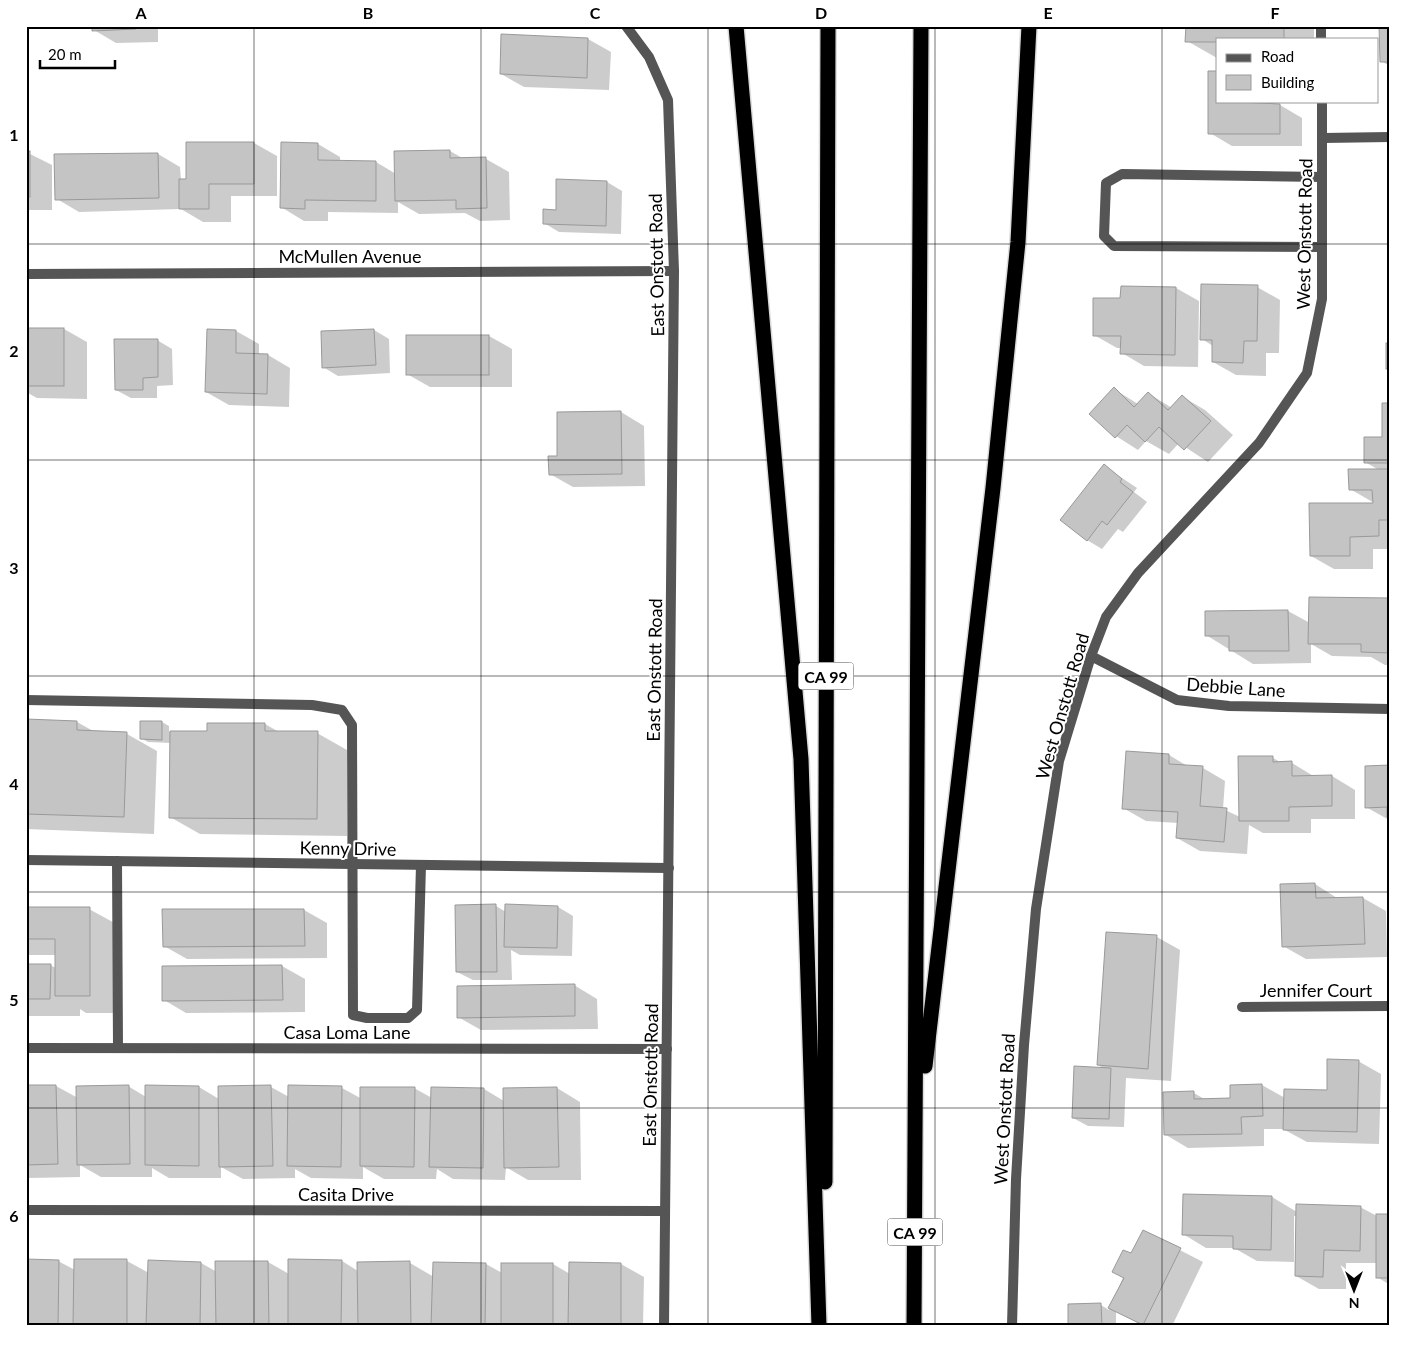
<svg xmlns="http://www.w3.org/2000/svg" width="1416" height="1352" viewBox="0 0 1416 1352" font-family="Lato,sans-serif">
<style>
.shadow{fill:#0003}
.building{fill:#c4c4c4;stroke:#999}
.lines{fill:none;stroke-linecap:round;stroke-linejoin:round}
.motorway-casing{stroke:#dbdbdb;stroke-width:18}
.service{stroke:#555;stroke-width:10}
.minor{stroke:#555;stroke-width:10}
.tertiary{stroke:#555;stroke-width:10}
.motorway{stroke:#000;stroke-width:15}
.grid{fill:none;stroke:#000;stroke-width:1;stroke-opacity:0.55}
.labels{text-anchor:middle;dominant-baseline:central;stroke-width:4;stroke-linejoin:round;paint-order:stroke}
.shield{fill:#fff;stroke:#4c4c4c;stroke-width:1}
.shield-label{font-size:16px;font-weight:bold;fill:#000}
.street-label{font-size:18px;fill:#000;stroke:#fff}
.neatline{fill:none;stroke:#000;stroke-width:2}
.grid-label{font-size:16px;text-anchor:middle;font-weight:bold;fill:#000}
</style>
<rect width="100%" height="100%" fill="#fff"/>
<g class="shadow">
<polygon points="94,26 158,26 158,42 116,43 94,30"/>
<polygon points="1112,26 1314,26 1314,39 1217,39 1217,58 1187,41 1187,28"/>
<polygon points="1390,26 1390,66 1381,61"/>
<polygon points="503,36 588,39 611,52 609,90 524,87 501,74"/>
<polygon points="1210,72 1217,72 1217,101 1274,101 1274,105 1280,105 1302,118 1302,146 1232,146 1210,133"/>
<polygon points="254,143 277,156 277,196 231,196 231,222 203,222 181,209 79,212 57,199 158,154 180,167 181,180 187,180"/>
<polygon points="318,144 340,157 340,162 376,162 396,174 395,152 450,151 464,159 486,159 509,172 510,220 480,221 465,213 419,214 398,202 398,213 328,212 328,221 304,221 281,207"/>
<polygon points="26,152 52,165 52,210 26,210"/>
<polygon points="607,182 622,191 621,234 559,232 544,223 557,211"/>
<polygon points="1257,287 1280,300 1279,353 1266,353 1266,376 1236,375 1213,362 1213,346 1202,339"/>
<polygon points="1176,288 1199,301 1198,367 1144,366 1122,353 1122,348 1117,348 1094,335 1122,300"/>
<polygon points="26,329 64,329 87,342 87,399 37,398 26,392"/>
<polygon points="208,330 236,331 259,344 259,355 268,355 290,368 289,407 229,405 206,392"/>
<polygon points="374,330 389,339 390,373 338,376 323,367 322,332"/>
<polygon points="407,336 489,336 512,349 512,387 430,387 407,374"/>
<polygon points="157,340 172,349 173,385 157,386 157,398 131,398 116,390"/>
<polygon points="1114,389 1138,404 1148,393 1172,408 1183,397 1205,410 1233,435 1208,462 1179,443 1169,454 1146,441 1138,450 1116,436"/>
<polygon points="1390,405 1390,549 1373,549 1373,569 1334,569 1311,556 1376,504 1350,489 1379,470 1365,462 1384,438"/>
<polygon points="621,412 644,426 645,486 573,487 550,474 558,457"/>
<polygon points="1104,466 1137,488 1134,492 1147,502 1123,532 1118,529 1102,549 1087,540"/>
<polygon points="1390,599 1390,665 1385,665 1371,657 1332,656 1311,644 1311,663 1253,664 1206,635 1288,611 1310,623"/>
<polygon points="26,720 77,722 95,732 127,734 157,751 154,834 26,829"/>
<polygon points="162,722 169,726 169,732 208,733 208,724 265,724 279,732 317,733 347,750 347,836 200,834 170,817 171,743 148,742 141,738"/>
<polygon points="1127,752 1169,755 1189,767 1203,768 1225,781 1223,809 1240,817 1273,758 1282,763 1292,763 1315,777 1332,776 1355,790 1355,819 1311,819 1311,833 1263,833 1249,825 1247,854 1200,851 1177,838 1178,823 1146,821 1123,808"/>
<polygon points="1390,766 1390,820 1389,820 1366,807"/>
<polygon points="1315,884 1337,898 1363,898 1386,911 1387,957 1306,959 1283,946"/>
<polygon points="496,906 506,912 558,907 573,916 572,956 520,955 511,950 512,980 473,980 457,972"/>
<polygon points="26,908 89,909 120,926 120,1013 86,1013 80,1009 80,1016 26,1016 26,965 50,965 56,968 56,955 26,955"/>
<polygon points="304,910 327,923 327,958 187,959 164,946"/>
<polygon points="1157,937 1180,950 1171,1081 1126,1078 1124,1127 1088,1126 1073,1118 1105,1069 1098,1065"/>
<polygon points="282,966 305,979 305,1012 186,1013 164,1000"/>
<polygon points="574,985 597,999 598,1029 481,1030 458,1017"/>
<polygon points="1358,1061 1381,1074 1379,1144 1307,1142 1283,1129 1264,1129 1264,1146 1188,1148 1166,1135 1194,1093 1206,1100 1231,1099 1262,1085 1285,1098 1328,1091"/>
<polygon points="56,1086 78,1098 128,1086 146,1097 146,1087 199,1087 219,1099 271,1087 289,1097 342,1088 362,1099 414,1088 432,1098 484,1089 504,1101 557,1088 580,1102 581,1180 528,1180 506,1167 505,1180 453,1179 437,1169 436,1179 384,1179 363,1167 363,1179 311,1178 295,1169 295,1178 243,1179 221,1167 221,1178 169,1178 152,1168 152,1177 101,1177 80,1165 80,1177 29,1178 26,1176 26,1087"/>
<polygon points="1272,1197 1297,1212 1360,1207 1377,1216 1390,1215 1390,1285 1377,1277 1377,1263 1346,1263 1346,1289 1319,1289 1296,1276 1297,1216 1294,1216 1294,1262 1257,1261 1234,1248 1206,1248 1183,1234"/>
<polygon points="1143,1231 1203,1262 1172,1326 1143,1326 1116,1311 1116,1326 1070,1326 1101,1305 1109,1310"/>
<polygon points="58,1261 75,1270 127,1261 149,1273 149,1261 201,1263 217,1272 268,1262 289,1274 342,1261 358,1271 410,1263 434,1277 434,1263 486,1264 502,1273 553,1264 570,1274 621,1264 644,1277 643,1326 26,1326"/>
</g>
<g class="building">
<polygon points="92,26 136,26 136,29 92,31"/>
<polygon points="1186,26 1284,26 1284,39 1217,39 1217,42 1185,42"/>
<polygon points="1379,26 1390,26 1390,62 1380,62"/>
<polygon points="501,34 588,38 587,78 500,74"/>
<polygon points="1208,71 1217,71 1217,101 1280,104 1280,134 1208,134"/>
<polygon points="186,142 254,142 254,184 209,184 209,209 179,209 179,179 186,179"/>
<polygon points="281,142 318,143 318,160 376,161 376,201 305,200 305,209 280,208"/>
<polygon points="450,150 450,158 486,157 487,208 456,209 456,200 395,201 394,151"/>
<rect x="26" y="151" width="4" height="46"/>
<polygon points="158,153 159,198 55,200 54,154"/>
<polygon points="556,179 607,181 606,226 543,224 543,209 556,210"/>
<polygon points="1201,284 1258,285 1257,341 1244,341 1243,363 1212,362 1212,340 1200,340"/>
<polygon points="1121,286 1176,287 1175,355 1120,354 1121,336 1093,336 1093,298 1120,298"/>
<rect x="26" y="328" width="38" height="58"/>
<polygon points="207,329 236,330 236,353 268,354 267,394 205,392"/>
<polygon points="374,329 376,365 322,368 321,331"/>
<rect x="406" y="335" width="83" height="40"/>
<polygon points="114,339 158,339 158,377 143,378 143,390 115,390"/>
<rect x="1386" y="343" width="4" height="26"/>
<polygon points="1114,387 1134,407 1148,392 1168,410 1182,395 1211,421 1184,450 1159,427 1145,442 1127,425 1115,438 1089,414"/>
<polygon points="1382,403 1390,403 1390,463 1364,463 1364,437 1382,437"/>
<polygon points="621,411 622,474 549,475 548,456 557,456 557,412"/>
<polygon points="1104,464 1122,479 1120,482 1133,492 1107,525 1102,521 1087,541 1060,520"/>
<polygon points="1348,469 1390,469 1390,520 1379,520 1379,536 1350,537 1350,556 1310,556 1309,503 1373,503 1372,490 1349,490"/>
<polygon points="1309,597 1390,598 1390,653 1361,652 1361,644 1308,644"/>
<polygon points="1288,610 1289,651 1229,651 1229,636 1205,636 1205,611"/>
<polygon points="26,719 77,721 77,730 127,732 124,817 26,814"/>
<polygon points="140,721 162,721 162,740 140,739"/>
<polygon points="207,723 265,723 265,731 318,731 317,819 169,818 170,731 207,731"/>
<polygon points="1126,751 1169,754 1169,764 1203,766 1200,806 1227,808 1224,842 1176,838 1178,812 1122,809"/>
<polygon points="1238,756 1273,756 1273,762 1292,761 1292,776 1332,775 1332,806 1289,807 1289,821 1239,821"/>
<polygon points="1390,765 1390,816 1387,817 1387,807 1365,808 1365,766"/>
<polygon points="1315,883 1316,898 1363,897 1365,944 1282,947 1280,884"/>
<polygon points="496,904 497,972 456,972 455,905"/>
<polygon points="505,904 558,906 557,948 504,947"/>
<polygon points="26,907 90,907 90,996 55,996 55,939 26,939"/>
<polygon points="162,909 304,909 305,946 163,947"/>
<polygon points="1106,932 1157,935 1148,1069 1097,1065"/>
<polygon points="26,964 51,964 50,999 26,999"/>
<polygon points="282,965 283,1000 162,1001 162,966"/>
<polygon points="575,984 575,1016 457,1018 457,986"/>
<polygon points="1327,1059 1359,1060 1357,1132 1283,1130 1284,1089 1327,1090"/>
<polygon points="1074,1066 1111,1068 1109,1119 1072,1118"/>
<polygon points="1262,1084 1263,1116 1241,1117 1242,1134 1164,1135 1163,1092 1194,1091 1194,1099 1230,1098 1230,1085"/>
<polygon points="26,1085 56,1085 58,1164 26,1165"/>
<polygon points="129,1085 130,1164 77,1165 76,1086"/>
<polygon points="145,1085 199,1086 199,1166 145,1165"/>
<polygon points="271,1085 273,1166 219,1167 218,1086"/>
<polygon points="288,1085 342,1086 341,1167 287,1166"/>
<polygon points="360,1087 415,1087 414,1167 360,1166"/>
<polygon points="431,1087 484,1088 483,1168 429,1167"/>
<polygon points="557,1087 559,1167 504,1168 503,1088"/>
<polygon points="1183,1194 1272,1196 1271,1250 1233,1249 1233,1236 1182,1235"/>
<polygon points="1296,1204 1361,1206 1360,1251 1324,1250 1323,1277 1295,1276"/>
<rect x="1376" y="1214" width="14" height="64"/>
<polygon points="1143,1230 1181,1248 1143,1325 1108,1308 1124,1278 1112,1272 1123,1250 1131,1253"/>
<polygon points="26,1259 59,1260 58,1326 26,1326"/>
<polygon points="74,1259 127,1259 127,1326 73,1326"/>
<polygon points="288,1259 342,1260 341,1326 288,1326"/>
<polygon points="148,1260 201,1262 200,1326 146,1326"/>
<polygon points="215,1261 268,1261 269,1326 216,1326"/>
<polygon points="410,1261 411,1326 358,1326 357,1262"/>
<polygon points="433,1262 486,1263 485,1326 431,1326"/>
<polygon points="569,1262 621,1263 621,1326 568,1326"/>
<rect x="501" y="1263" width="52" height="63"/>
<polygon points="1101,1303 1102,1326 1068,1326 1068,1304"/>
</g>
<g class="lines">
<defs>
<g id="motorway">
<polyline points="736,26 801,759 819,1326"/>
<polyline points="925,1066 993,488 1018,242 1029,26"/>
<polyline points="825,1182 828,26"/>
<polyline points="914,1326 921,26"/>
</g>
</defs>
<use href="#motorway" class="motorway-casing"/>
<g class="service">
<polyline points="1322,247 1114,246 1104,236 1106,183 1122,174 1322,177"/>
<polyline points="26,700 312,705 342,710 352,725 353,1015 367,1018 408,1018 417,1010 421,865"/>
<polyline points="117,861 118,1048"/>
<polyline points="26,1048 667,1049"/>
</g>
<g class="minor">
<polyline points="1323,138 1390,137"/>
<polyline points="26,274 674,271"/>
<polyline points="1091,656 1177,700 1229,706 1390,709"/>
<polyline points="26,860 669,868"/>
<polyline points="1242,1007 1390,1006"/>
<polyline points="26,1210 665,1211"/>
</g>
<g class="tertiary">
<polyline points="626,26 649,57 668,100 674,271 664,1326"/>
<polyline points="1321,26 1321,39"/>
<polyline points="1012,1326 1016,1179 1024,1045 1036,909 1059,761 1091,656 1106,617 1138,573 1259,443 1307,373 1322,299 1322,101"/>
</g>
<use href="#motorway" class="motorway"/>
</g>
<path class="grid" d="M254,26v1300M481,26v1300M708,26v1300M935,26v1300M1162,26v1300M26,244h1364M26,460h1364M26,676h1364M26,892h1364M26,1108h1364"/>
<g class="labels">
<g class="shield">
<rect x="798.5" y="662.5" width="55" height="27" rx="4"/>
<rect x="887.5" y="1218.5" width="55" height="27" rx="4"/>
</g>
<g class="shield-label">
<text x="826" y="676">CA 99</text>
<text x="915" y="1232">CA 99</text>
</g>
<g class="street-label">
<text transform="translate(1304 234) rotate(-89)">West Onstott Road</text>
<text x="350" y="256">McMullen Avenue</text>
<text transform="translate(656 265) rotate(-91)">East Onstott Road</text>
<text transform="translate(654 670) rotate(-89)">East Onstott Road</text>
<text transform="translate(1236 687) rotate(4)">Debbie Lane</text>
<text transform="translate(1062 706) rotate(-74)">West Onstott Road</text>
<text transform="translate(348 848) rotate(1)">Kenny Drive</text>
<text x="1316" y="990">Jennifer Court</text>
<text x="347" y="1032">Casa Loma Lane</text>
<text transform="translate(650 1075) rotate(-89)">East Onstott Road</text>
<text transform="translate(1004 1109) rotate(-87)">West Onstott Road</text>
<text x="346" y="1194">Casita Drive</text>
</g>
</g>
<rect width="1416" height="1352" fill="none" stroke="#ffffff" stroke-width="55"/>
<rect x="1216" y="38" width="162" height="65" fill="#ffffff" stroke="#999999"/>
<rect x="1226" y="54" width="25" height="8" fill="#555555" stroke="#999999"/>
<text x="1261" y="62" font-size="15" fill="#000000">Road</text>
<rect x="1226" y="75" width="25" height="15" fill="#c4c4c4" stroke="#999999"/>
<text x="1261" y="88" font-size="15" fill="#000000">Building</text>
<g transform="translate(1354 1290) rotate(180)" stroke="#ffffff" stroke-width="4" paint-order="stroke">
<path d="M0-4L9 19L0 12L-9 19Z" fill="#000000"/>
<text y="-8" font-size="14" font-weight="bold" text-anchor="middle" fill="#000000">N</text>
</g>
<path d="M40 60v8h75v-8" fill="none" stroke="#000000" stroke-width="2.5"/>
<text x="48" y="60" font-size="15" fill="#000000" stroke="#ffffff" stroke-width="4" paint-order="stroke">20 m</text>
<rect x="28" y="28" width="1360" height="1296" class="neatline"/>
<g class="grid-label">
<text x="141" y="19">A</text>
<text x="368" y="19">B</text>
<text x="595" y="19">C</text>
<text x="821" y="19">D</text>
<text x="1048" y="19">E</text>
<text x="1275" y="19">F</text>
<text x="14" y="141">1</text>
<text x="14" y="357">2</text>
<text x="14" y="574">3</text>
<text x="14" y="790">4</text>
<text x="14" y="1006">5</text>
<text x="14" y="1222">6</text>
</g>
</svg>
